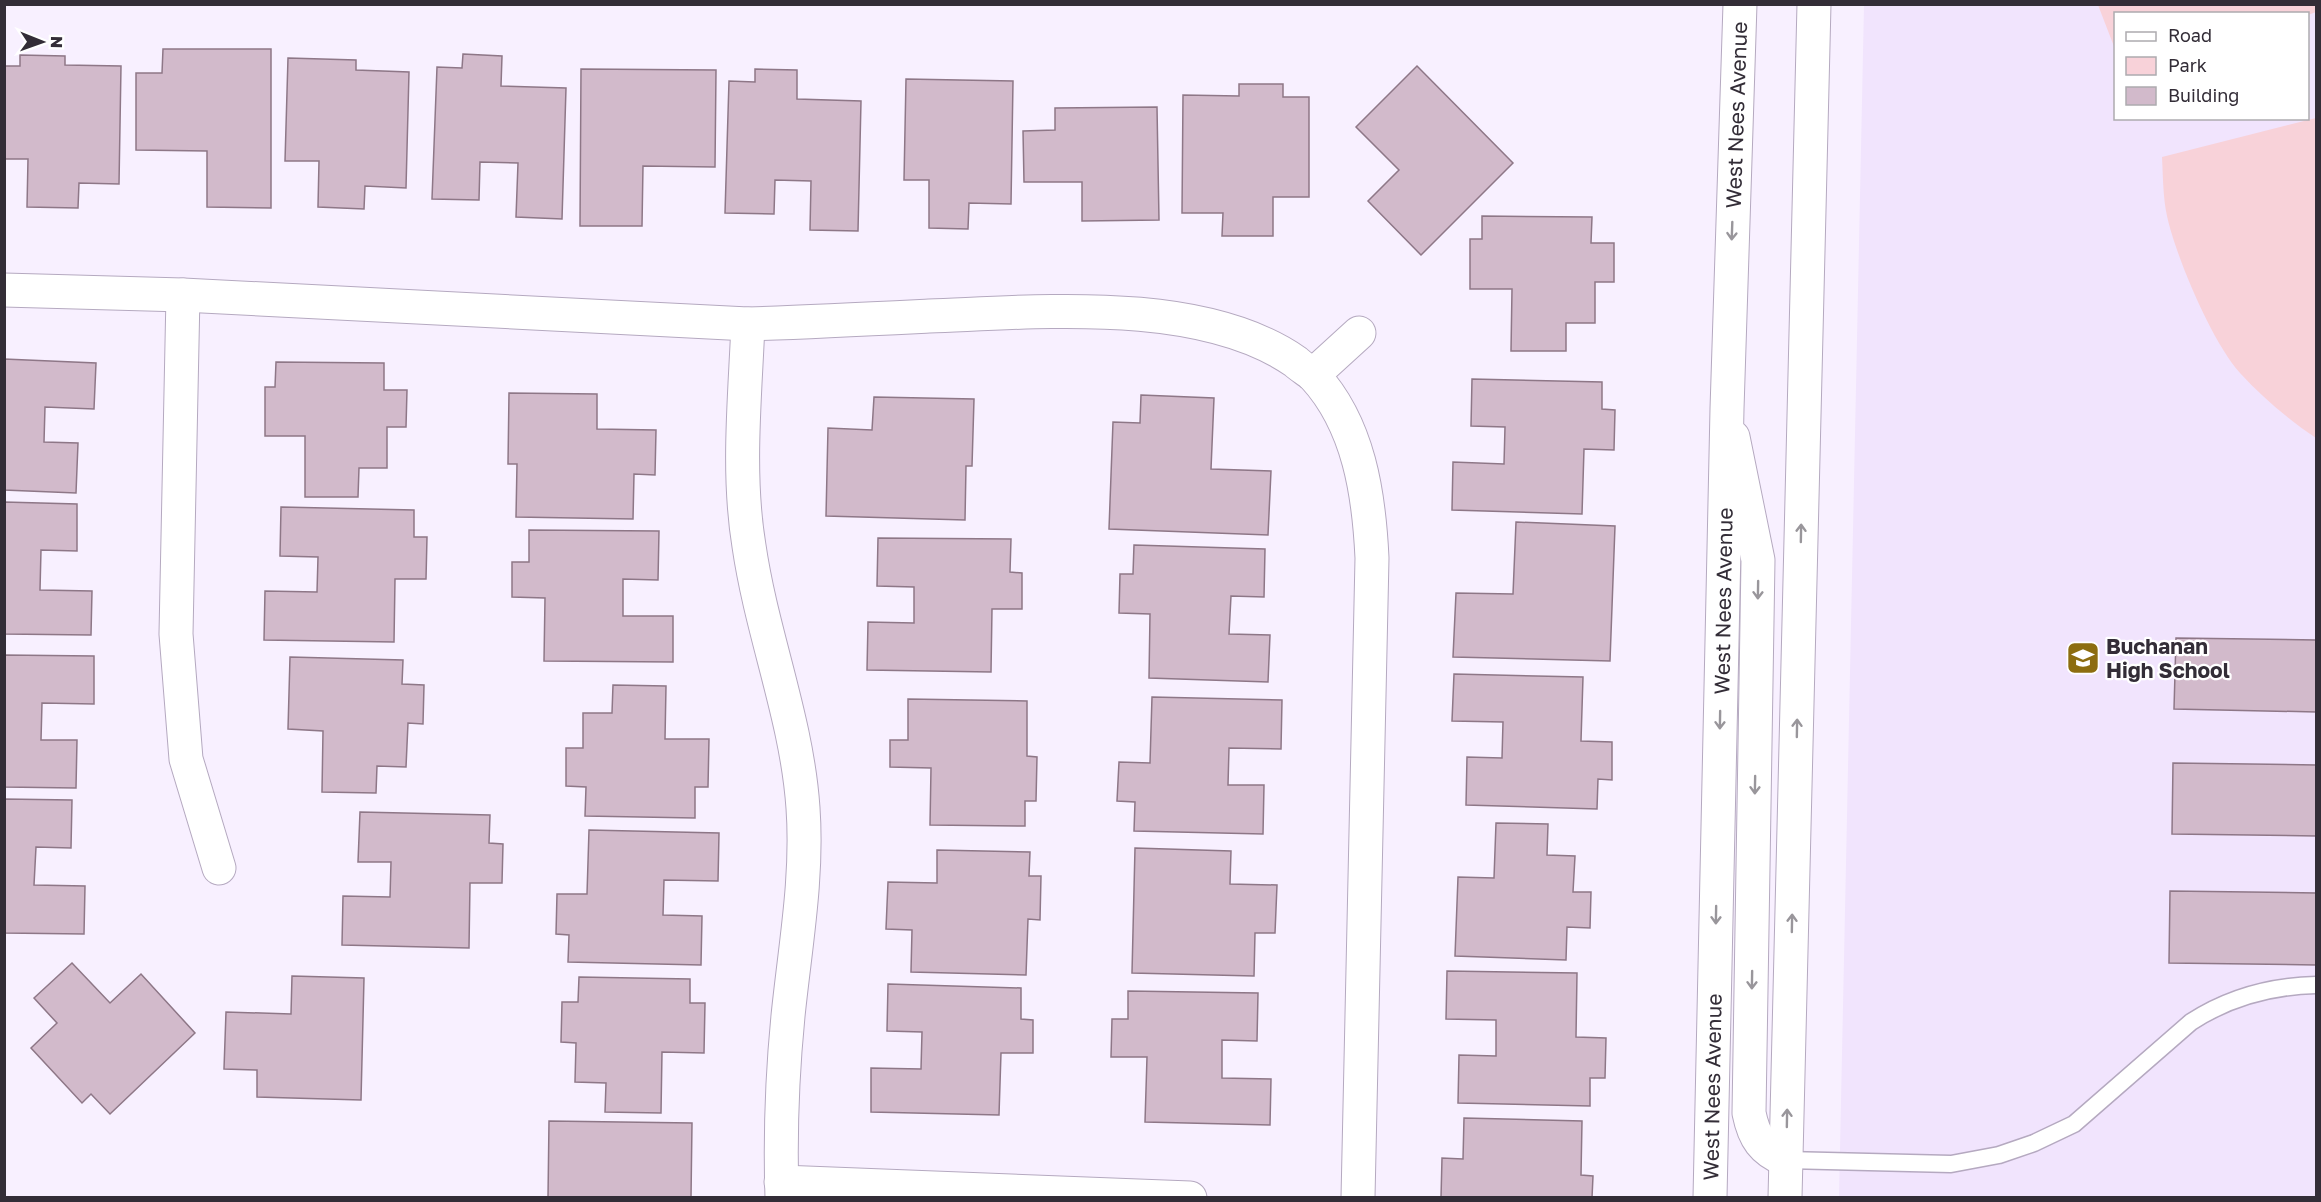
<svg xmlns="http://www.w3.org/2000/svg" width="2321" height="1202" viewBox="0 0 2321 1202" font-family="'Golos Text',sans-serif">
<style>
.built{fill:#f1e4fd;fill-rule:evenodd}
.green{fill:#f8d2d9}
.building{fill:#d2bacb;stroke:#8e7787;stroke-width:1.5}
.lines{fill:none;stroke-linecap:round;stroke-linejoin:round}
.service-casing{stroke:#b5a9c0;stroke-width:19}
.minor-casing{stroke:#b5a9c0;stroke-width:35}
.tertiary-casing{stroke:#b5a9c0;stroke-width:35}
.secondary-casing{stroke:#b5a9c0;stroke-width:35}
.service{stroke:#fff;stroke-width:16}
.minor{stroke:#fff;stroke-width:33}
.tertiary{stroke:#fff;stroke-width:33}
.secondary{stroke:#fff;stroke-width:33}
.oneway{stroke:#99969b}
.labels{text-anchor:middle;dominant-baseline:central;stroke-width:4.5;stroke-linejoin:round;paint-order:stroke}
.street-label{font-size:21px;fill:#332d37;stroke:#fff}
.poi-label{font-size:21px;font-weight:bold;fill:#332d37;stroke:#fff;text-anchor:start}
</style>
<rect width="100%" height="100%" fill="#f8f0ff"/>
<path class="built" d="M1864,5h452v1192h-477zM2116,14h192v104h-192z"/>
<g class="green">
<polygon points="2316,4 2316,12 2308,15 2116,14 2115,49 2098,5"/>
<path d="M2316,118v320c-27,-18 -53,-40 -76,-65 -28,-31 -64,-116 -73,-157 -4,-18 -4,-40 -5,-59z"/>
</g>
<g class="building">
<polygon points="163,49 271,49 271,208 207,207 207,151 136,150 136,73 162,73"/>
<polygon points="463,54 502,56 501,86 566,88 562,219 516,217 518,163 480,162 479,200 432,199 437,67 462,68"/>
<polygon points="20,55 65,56 65,65 121,66 119,184 79,183 78,208 27,207 28,159 4,159 4,66 20,66"/>
<polygon points="288,58 356,60 356,70 409,72 406,188 365,186 364,209 318,207 319,161 285,161"/>
<polygon points="1417,66 1513,163 1421,255 1368,201 1399,170 1356,127"/>
<polygon points="581,69 716,70 715,167 643,166 642,226 580,226"/>
<polygon points="755,69 797,70 797,99 861,101 858,231 810,230 811,181 775,180 774,214 725,213 729,81 755,82"/>
<polygon points="906,79 1013,81 1011,204 969,203 968,229 929,228 929,180 904,180"/>
<polygon points="1239,84 1283,84 1283,97 1309,97 1309,197 1273,197 1273,236 1222,236 1223,213 1182,213 1183,95 1239,96"/>
<polygon points="1157,107 1159,220 1082,221 1082,182 1024,182 1023,131 1055,130 1055,108"/>
<polygon points="1482,216 1592,217 1591,243 1614,243 1614,282 1595,282 1595,323 1566,323 1566,351 1511,351 1512,289 1470,289 1470,239 1482,239"/>
<polygon points="4,359 96,363 94,409 45,407 44,442 78,443 76,493 4,490"/>
<polygon points="276,362 384,363 384,390 407,390 406,427 387,427 387,468 359,468 358,497 305,497 305,436 265,436 265,387 275,387"/>
<polygon points="1472,379 1602,382 1602,409 1615,410 1614,450 1584,449 1582,514 1452,510 1453,462 1504,464 1505,427 1471,426"/>
<polygon points="509,393 597,394 597,429 656,430 655,475 634,474 633,519 516,517 517,464 508,464"/>
<polygon points="1141,395 1214,398 1211,469 1271,471 1268,535 1109,529 1113,422 1140,423"/>
<polygon points="874,397 974,399 972,466 966,466 965,520 826,516 828,428 872,430"/>
<polygon points="4,502 77,504 77,551 41,550 40,590 92,591 91,635 4,634"/>
<polygon points="281,507 414,510 414,537 427,537 426,579 395,579 394,642 264,640 265,591 317,592 318,557 280,556"/>
<polygon points="1516,522 1615,526 1610,661 1453,657 1456,593 1513,594"/>
<polygon points="529,530 659,531 658,580 623,579 623,616 673,616 673,662 544,661 545,598 512,597 512,562 529,562"/>
<polygon points="878,538 1011,539 1010,572 1022,573 1022,609 992,609 991,672 867,670 868,622 914,623 914,587 877,586"/>
<polygon points="1134,545 1265,549 1264,597 1231,596 1229,634 1270,635 1268,682 1149,678 1150,614 1119,613 1120,574 1133,574"/>
<polygon points="2176,638 2316,640 2316,712 2174,709"/>
<polygon points="4,655 94,656 94,704 42,703 41,740 77,740 76,788 4,787"/>
<polygon points="290,657 403,660 402,684 424,685 423,724 408,723 406,767 377,766 376,793 322,792 323,731 288,729"/>
<polygon points="1454,674 1583,677 1581,741 1612,742 1612,780 1598,779 1597,809 1466,805 1467,757 1502,758 1503,722 1452,721"/>
<polygon points="613,685 666,686 665,739 709,739 708,787 695,787 695,818 585,816 586,787 566,786 566,748 583,748 583,713 612,713"/>
<polygon points="1152,697 1282,700 1281,749 1229,748 1228,785 1264,785 1263,834 1134,831 1135,802 1117,801 1119,762 1150,763"/>
<polygon points="908,699 1027,701 1027,756 1037,757 1036,801 1025,801 1025,826 930,825 931,768 890,767 890,740 908,740"/>
<polygon points="2173,763 2316,765 2316,836 2172,834"/>
<polygon points="4,799 72,800 71,848 36,847 34,885 85,886 84,934 4,933"/>
<polygon points="360,812 490,815 489,843 503,844 502,883 470,883 469,948 342,945 343,896 390,897 391,862 358,862"/>
<polygon points="1496,823 1548,824 1547,855 1575,856 1573,892 1591,892 1590,928 1567,927 1566,960 1455,956 1458,877 1494,878"/>
<polygon points="589,830 719,833 718,881 664,880 663,915 702,916 701,965 568,962 569,935 556,934 557,894 587,894"/>
<polygon points="1135,848 1231,851 1230,884 1277,885 1275,933 1255,933 1254,976 1132,973"/>
<polygon points="937,850 1030,852 1029,876 1041,876 1040,920 1028,919 1026,975 911,972 912,930 886,929 888,882 937,883"/>
<polygon points="2170,891 2316,893 2316,965 2169,963"/>
<polygon points="72,963 110,1003 141,974 195,1033 110,1114 91,1094 82,1103 31,1048 57,1023 34,998"/>
<polygon points="1447,971 1577,973 1576,1037 1606,1038 1605,1078 1590,1078 1590,1106 1458,1103 1459,1055 1496,1056 1496,1020 1446,1019"/>
<polygon points="292,976 364,978 361,1100 257,1097 257,1070 224,1069 226,1012 291,1014"/>
<polygon points="579,977 690,979 690,1003 705,1003 704,1053 662,1052 661,1113 605,1112 606,1083 575,1082 576,1043 561,1042 562,1002 578,1002"/>
<polygon points="888,984 1021,988 1021,1019 1033,1020 1033,1053 1001,1053 999,1115 871,1112 871,1068 921,1069 922,1032 887,1031"/>
<polygon points="1128,991 1258,993 1257,1041 1222,1040 1222,1078 1271,1079 1270,1125 1145,1122 1147,1057 1111,1057 1112,1019 1128,1019"/>
<polygon points="1464,1118 1582,1121 1581,1175 1593,1176 1592,1198 1441,1198 1442,1158 1463,1159"/>
<polygon points="549,1121 692,1123 691,1198 548,1198"/>
</g>
<g class="lines">
<defs>
<path id="service" d="M1786,1160l165,4 48,-9 35,-12 40,-19 117,-102c37,-24 81,-36 125,-37"/>
<g id="minor">
<path d="M4,290l179,5 565,29c60,-2 120,-5 181,-8 110,-4 273,-20 367,46 5,5 13,9 18,14 45,49 55,118 58,182l-14,640"/>
<polyline points="183,295 176,634 186,759 219,868"/>
<path d="M748,324c-3,73 -11,149 1,222 13,89 48,173 54,262 5,70 -8,139 -15,208 -6,61 -8,121 -6,182"/>
<polyline points="1313,375 1359,333"/>
<polyline points="781,1182 1190,1198"/>
</g>
<path id="tertiary" d="M1733,437l25,123 -9,553c5,25 14,38 37,47"/>
<g id="secondary">
<polyline points="1710,1198 1727,409 1740,4"/>
<polyline points="1785,1198 1814,4"/>
</g>
</defs>
<use href="#service" class="service-casing"/>
<use href="#minor" class="minor-casing"/>
<use href="#tertiary" class="tertiary-casing"/>
<use href="#secondary" class="secondary-casing"/>
<use href="#service" class="service"/>
<use href="#minor" class="minor"/>
<use href="#tertiary" class="tertiary"/>
<use href="#secondary" class="secondary"/>
</g>
<defs><path id="oneway-shaft" d="M-6 0H5M1.5-3L5.5 0L1.5 3" fill="none" stroke-width="1.6" stroke-linecap="round" stroke-linejoin="round" transform="scale(1.5)"/></defs>
<g class="oneway">
<use href="#oneway-shaft" transform="translate(1732 231) rotate(92)"/>
<use href="#oneway-shaft" transform="translate(1801 533) rotate(-89)"/>
<use href="#oneway-shaft" transform="translate(1758 590) rotate(91)"/>
<use href="#oneway-shaft" transform="translate(1720 720) rotate(91)"/>
<use href="#oneway-shaft" transform="translate(1797 728) rotate(-89)"/>
<use href="#oneway-shaft" transform="translate(1755 785) rotate(91)"/>
<use href="#oneway-shaft" transform="translate(1716 915) rotate(91)"/>
<use href="#oneway-shaft" transform="translate(1792 923) rotate(-89)"/>
<use href="#oneway-shaft" transform="translate(1752 980) rotate(91)"/>
<use href="#oneway-shaft" transform="translate(1787 1118) rotate(-89)"/>
</g>
<defs>
<symbol id="school-square" viewBox="-11 -11 22 22"><rect x="-9" y="-9" width="18" height="18" rx="4" fill="#8d6d10" stroke="#fff"/><path d="M0-5L7-2L0 1L-7-2ZM-4 1L0 2.5L4 1V4Q0 6-4 4Z" fill="#fff"/></symbol>
</defs>
<g fill-rule="evenodd">
<use href="#school-square" x="2064" y="639" width="38" height="38"/>
</g>
<g class="labels">
<g class="street-label">
<text transform="translate(1736 115) rotate(-88)">West Nees Avenue</text>
<text transform="translate(1723 601) rotate(-89)">West Nees Avenue</text>
<text transform="translate(1712 1087) rotate(-89)">West Nees Avenue</text>
</g>
<g class="poi-label">
<text x="2106" y="646">Buchanan<tspan x="2106" dy="24">High School</tspan></text>
</g>
</g>
<rect width="2321" height="1202" fill="none" stroke="#332d37" stroke-width="12"/>
<rect x="2114" y="12" width="195" height="108" fill="#ffffff" stroke="#adabaf" stroke-width="1.5"/>
<rect x="2126" y="32" width="30" height="9" fill="#ffffff" stroke="#adabaf" stroke-width="1.5"/>
<text x="2168" y="42" font-size="18" fill="#332d37">Road</text>
<rect x="2126" y="57" width="30" height="18" fill="#f8d2d9" stroke="#adabaf" stroke-width="1.5"/>
<text x="2168" y="72" font-size="18" fill="#332d37">Park</text>
<rect x="2126" y="87" width="30" height="18" fill="#d2bacb" stroke="#adabaf" stroke-width="1.5"/>
<text x="2168" y="102" font-size="18" fill="#332d37">Building</text>
<g transform="translate(42 42) rotate(91)" stroke="#ffffff" stroke-width="4.5" paint-order="stroke">
<path d="M0-4.5L10 22L0 15L-10 22Z" fill="#332d37"/>
<text y="-9" font-size="16" font-weight="bold" text-anchor="middle" fill="#332d37">N</text>
</g>
</svg>
